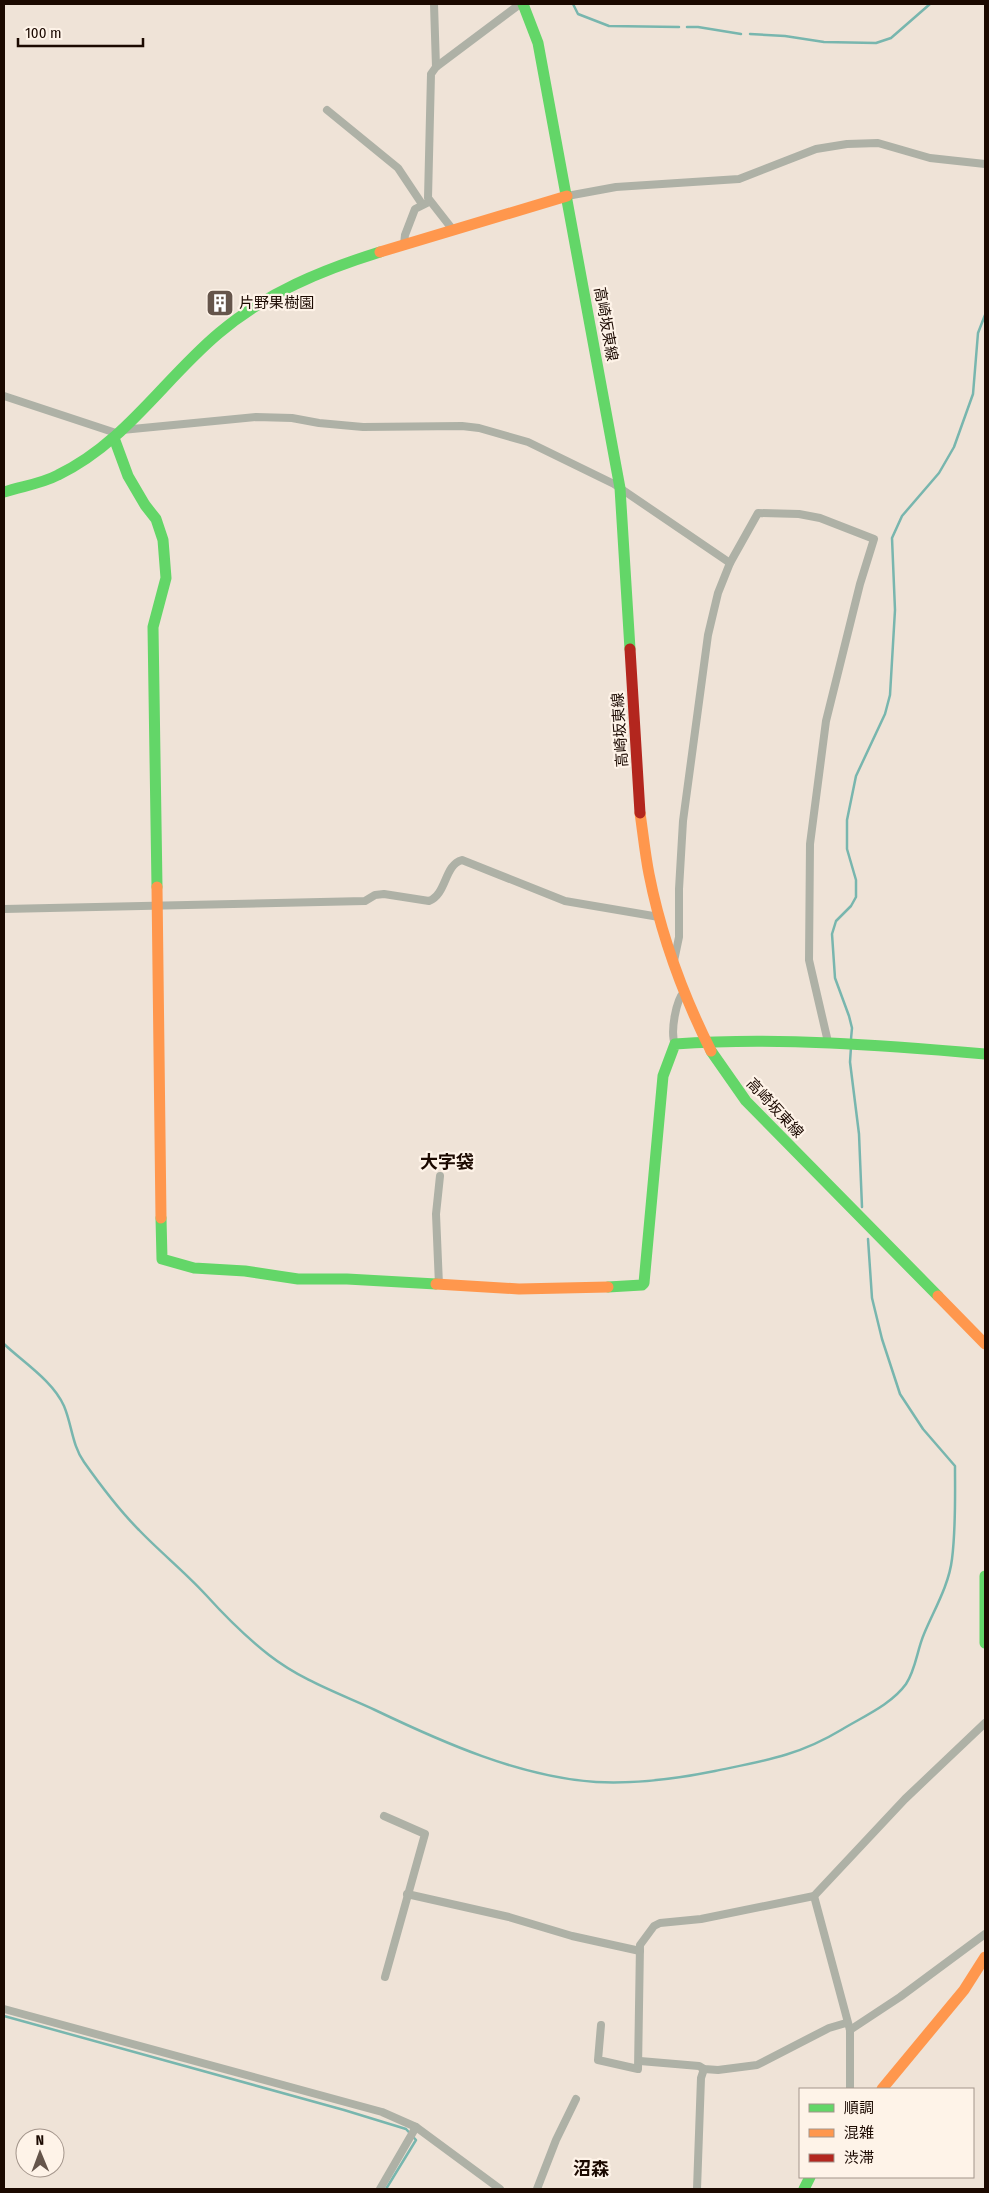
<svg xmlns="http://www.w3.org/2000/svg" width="989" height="2193" viewBox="0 0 989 2193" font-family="'Fira Sans Condensed','Noto Sans JP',sans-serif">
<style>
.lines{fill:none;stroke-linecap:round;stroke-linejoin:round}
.stream{stroke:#78b6ae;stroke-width:2.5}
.street{stroke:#aeb1a6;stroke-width:8}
.fast{stroke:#63d668;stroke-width:11}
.slow{stroke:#ff974d;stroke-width:11}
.jam{stroke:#b3261e;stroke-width:11}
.labels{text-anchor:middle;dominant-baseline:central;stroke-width:4.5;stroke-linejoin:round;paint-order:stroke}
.poi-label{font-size:15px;fill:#1b0900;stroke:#fef3e8;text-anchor:start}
.street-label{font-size:15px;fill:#1b0900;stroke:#fef3e8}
.quarter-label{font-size:18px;font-weight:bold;fill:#1b0900;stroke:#fef3e8}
</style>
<rect width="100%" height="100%" fill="#efe3d7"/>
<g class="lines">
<g class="stream">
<polyline points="573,4 578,14 609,26 679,27"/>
<polyline points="687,27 698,27 741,34"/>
<polyline points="750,34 785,36 824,42 876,43 891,38 930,4"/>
<polyline points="851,1039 852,1028 849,1016 835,978 832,934 836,921 851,906 856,897 856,880 847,849 847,820 856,776 885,714 890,695 895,610 892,538 902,516 939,473 954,447 973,394 978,333 985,315"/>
<polyline points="851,1047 850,1062 859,1134 862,1207"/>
<path d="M4,1344c19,18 49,37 60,62 8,19 8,39 20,56 17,24 34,47 55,68 21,22 46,42 67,65 19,21 40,42 63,60 32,25 69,38 106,55 67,32 145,67 221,72 40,2 80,-3 119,-11 48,-10 83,-15 126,-41 21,-13 50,-25 65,-46 10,-15 11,-34 18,-50 10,-24 25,-49 28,-75 4,-31 3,-63 3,-93l-32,-37 -23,-35 -18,-55 -10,-41 -4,-59"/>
<polyline points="4,2016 344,2110 406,2129 416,2140 386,2189"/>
</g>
<g class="street">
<polyline points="434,4 436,67"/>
<polyline points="327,110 398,168 422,204"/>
<polyline points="567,196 616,187 739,179 816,149 847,144 878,143 930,158 985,164"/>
<polyline points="453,230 428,198 431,74 436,67 520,4"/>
<polyline points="404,244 405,235 415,209 427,203"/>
<polyline points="4,396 119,434"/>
<polyline points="122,430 256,417 292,418 319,423 363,427 462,426 479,428 528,442 614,484 730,563"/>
<path d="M4,909l361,-8 10,-6 9,-1 45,7c18,-7 15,-36 33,-41l103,41 94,16"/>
<polyline points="674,961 679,937 679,889 683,821 708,635 718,593 730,563 758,513 799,514 820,518 874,539 860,584 826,721 810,844 809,960 828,1042"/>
<path d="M675,1044c-5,-12 1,-44 9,-52"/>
<polyline points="439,1285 436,1214 440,1176"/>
<polyline points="384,1816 425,1834 385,1977"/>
<polyline points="407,1894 509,1917 572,1936 640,1951"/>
<polyline points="814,1896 850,2030 850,2089"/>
<polyline points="4,2009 382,2112 416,2127 500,2189"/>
<polyline points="601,2025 598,2060 638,2069 640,1945 654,1926 660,1923 701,1919 814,1896 905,1799 985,1723"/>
<polyline points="850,2030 900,1997 985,1934"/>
<polyline points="640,2061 699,2066 704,2069 718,2070 757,2065 829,2028 846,2023"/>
<polyline points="380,2189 416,2127"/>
<polyline points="537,2189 556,2140 576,2099"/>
<polyline points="697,2189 701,2078 704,2069"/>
</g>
<g class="fast">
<polyline points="523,4 538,43 620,488 630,649"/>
<polyline points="114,438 128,476 145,505 156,519 163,540 166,578 153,627 157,887"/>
<path d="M4,492c18,-6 37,-8 54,-17 67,-32 106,-96 161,-142 47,-40 103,-63 161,-81"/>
<polyline points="711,1051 746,1101 938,1296"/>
<polyline points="161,1218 162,1259 194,1268 245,1271 298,1279 347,1279 436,1284"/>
<path d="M608,1287l34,-2 2,-2 19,-207 12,-32c103,-7 207,1 310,10"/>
<polyline points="985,1576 985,1643"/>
<polyline points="804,2189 810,2177"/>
</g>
<g class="slow">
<polyline points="380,252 567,196"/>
<path d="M640,813c3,20 5,41 9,61 12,61 34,121 62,177"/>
<polyline points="157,887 161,1218"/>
<polyline points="436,1284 519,1289 608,1287"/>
<polyline points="938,1296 985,1344"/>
<polyline points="882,2089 964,1990 985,1957"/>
</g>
<polyline class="jam" points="630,649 640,813"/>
</g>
<defs>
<symbol id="building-square" viewBox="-11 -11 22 22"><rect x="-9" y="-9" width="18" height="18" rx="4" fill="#65554b" stroke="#fef3e8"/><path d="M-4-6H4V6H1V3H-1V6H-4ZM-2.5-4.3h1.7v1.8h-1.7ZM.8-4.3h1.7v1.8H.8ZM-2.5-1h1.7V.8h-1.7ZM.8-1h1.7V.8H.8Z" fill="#fff"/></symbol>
</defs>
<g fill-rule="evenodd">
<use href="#building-square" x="204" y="287" width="32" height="32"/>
</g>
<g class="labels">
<g class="poi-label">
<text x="239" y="303">片野果樹園</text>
</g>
<g class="street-label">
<text transform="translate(606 324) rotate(80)">高崎坂東線</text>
<text transform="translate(620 730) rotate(-94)">高崎坂東線</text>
<text transform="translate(775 1108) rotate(47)">高崎坂東線</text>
</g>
<g class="quarter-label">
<text x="447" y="1162">大字袋</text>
<text x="591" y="2169">沼森</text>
</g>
</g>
<rect width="989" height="2193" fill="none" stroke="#1b0900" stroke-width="10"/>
<rect x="799" y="2088" width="175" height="90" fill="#fef3e8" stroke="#a3958b"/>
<rect x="809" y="2104" width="25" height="8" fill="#63d668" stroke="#a3958b"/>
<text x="844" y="2113" font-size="15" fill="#1b0900">順調</text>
<rect x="809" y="2129" width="25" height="8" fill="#ff974d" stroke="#a3958b"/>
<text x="844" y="2138" font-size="15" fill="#1b0900">混雑</text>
<rect x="809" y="2154" width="25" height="8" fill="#b3261e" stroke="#a3958b"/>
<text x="844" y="2163" font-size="15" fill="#1b0900">渋滞</text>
<g transform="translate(40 2153) rotate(359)"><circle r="24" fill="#fef3e8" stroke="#a3958b"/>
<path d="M0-4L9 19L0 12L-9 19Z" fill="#65554b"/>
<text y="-8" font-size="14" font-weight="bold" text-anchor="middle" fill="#1b0900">N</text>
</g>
<path d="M18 38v8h125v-8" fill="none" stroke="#1b0900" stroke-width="2.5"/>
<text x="25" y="38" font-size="15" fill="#1b0900" stroke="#fef3e8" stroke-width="4" paint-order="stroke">100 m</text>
</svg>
